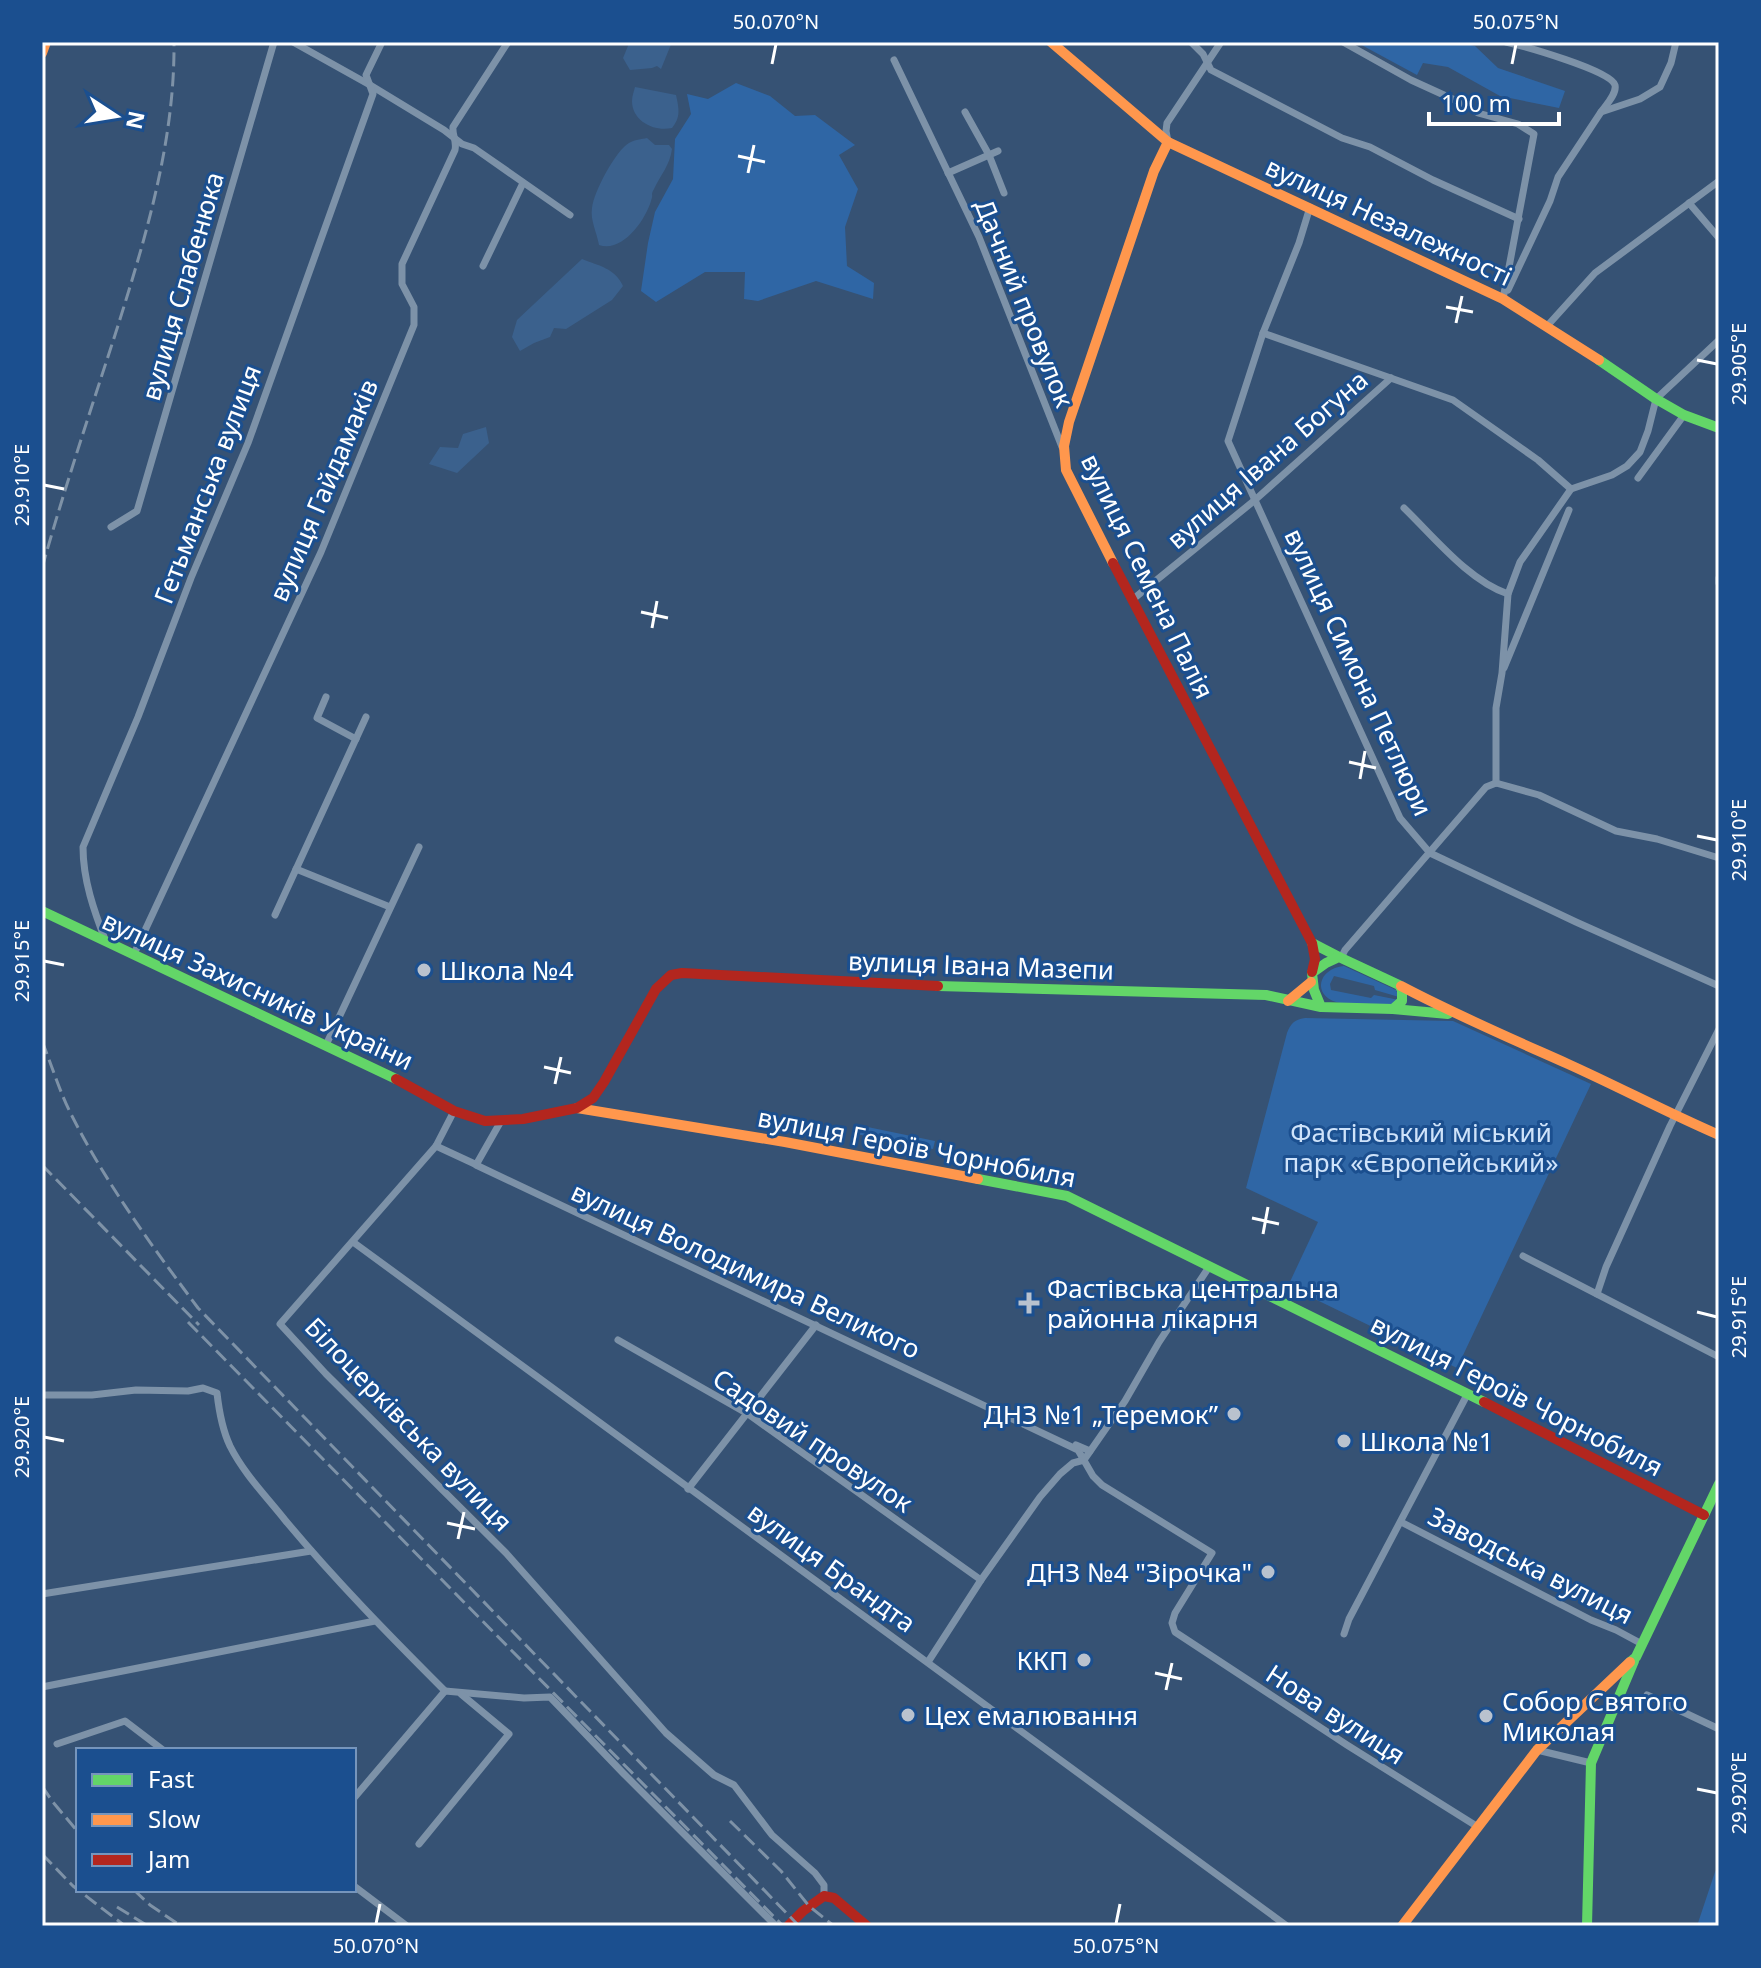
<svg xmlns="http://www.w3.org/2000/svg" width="1761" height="1968" viewBox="0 0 1761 1968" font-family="'Noto Sans',sans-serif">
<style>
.green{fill:#2f66a5}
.water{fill:#3b618d}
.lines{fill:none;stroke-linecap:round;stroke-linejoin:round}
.street{stroke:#7d92a8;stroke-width:7}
.fast{stroke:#63d668;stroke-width:10}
.slow{stroke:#ff974d;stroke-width:10}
.jam{stroke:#b3261e;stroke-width:10}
.rail{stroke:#7e92a7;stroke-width:3;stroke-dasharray:14 6;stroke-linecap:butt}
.ticks{fill:none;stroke:#fff;stroke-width:3}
.poi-dot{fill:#b9c2ce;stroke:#1b4f8f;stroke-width:3}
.labels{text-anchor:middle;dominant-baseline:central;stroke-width:6;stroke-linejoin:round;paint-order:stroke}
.street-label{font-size:26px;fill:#fff;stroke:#1b4f8f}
.poi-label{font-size:26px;fill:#fff;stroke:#1b4f8f;text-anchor:start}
.park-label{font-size:26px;fill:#cfe3fa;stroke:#1b4f8f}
.neatline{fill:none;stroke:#fff;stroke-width:3}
.ticks-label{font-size:20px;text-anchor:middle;fill:#fff}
</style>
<rect width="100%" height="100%" fill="#365274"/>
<g class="green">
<polygon points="1356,42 1459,42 1475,46 1498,68 1565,91 1559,108 1500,96 1448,67 1423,63 1417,75"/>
<polygon points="736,83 770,96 795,116 815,115 855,145 839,155 858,189 845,227 847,266 874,283 873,299 816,281 758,301 744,299 745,272 705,272 656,302 641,291 648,243 655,212 673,179 675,139 691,114 687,94 708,99"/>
<path d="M1344,966l52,24 3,7 -24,-7 -1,-4 -40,-10 -4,8 1,6 40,8 3,-3 25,5 -6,5c-18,-1 -40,2 -57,-3 -23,-7 -19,-33 8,-36z"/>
<path d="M1305,1018l148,3 138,63 -134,284 -169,-82 30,-64 -72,-34 41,-155c4,-10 7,-13 18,-15z"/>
<polygon points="858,1125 935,1141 933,1149 856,1134"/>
<polygon points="1719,1864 1719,1926 1697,1926 1715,1872"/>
</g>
<g class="water">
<polygon points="626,42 672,42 661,69 657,66 652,68 630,70 623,58 628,46"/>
<path d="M635,87l41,8c3,14 5,22 -4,33 -18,4 -40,-7 -40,-27 0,-5 2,-10 3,-14z"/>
<path d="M647,138l8,7h14l3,4c-2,16 -12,27 -18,40 -4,7 0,4 -3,12 -6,20 -29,52 -52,44 -2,-12 -9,-25 -7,-37 1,-15 24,-58 37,-65 5,-3 13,-4 18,-5z"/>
<path d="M582,259c17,7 33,9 41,27l-11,14 -46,29 -12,-1 -4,9 -16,6 -14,8 -8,-14 5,-17z"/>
<polygon points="486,427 489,443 457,473 429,464 440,447 458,448 463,434"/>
</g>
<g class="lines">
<g class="street">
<polyline points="293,42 370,85 444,130 462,144 474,148 570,215"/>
<polyline points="1191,42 1203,54 1211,70 1342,138 1370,147 1433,180 1519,219"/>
<polyline points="1343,42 1411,80 1468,106 1478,113 1518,124 1534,134 1503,299"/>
<path d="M1506,42c17,4 104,28 109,43 2,9 -9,20 -14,27"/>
<polyline points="894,60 979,237 1062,447"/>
<polyline points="965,112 989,155 1004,193"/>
<polyline points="1168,142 1166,131 1167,123 1221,42"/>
<polyline points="948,173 998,151"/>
<polyline points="1689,203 1719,238"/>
<polyline points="1310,207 1299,243 1263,333 1228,441 1400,818 1430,853 1576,922 1719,986"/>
<polyline points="483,266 523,183"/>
<polyline points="1508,290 1550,201 1558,177 1601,112 1640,99 1660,87 1671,63 1676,42"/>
<polyline points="1548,325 1595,273 1719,181"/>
<polyline points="1263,333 1453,400 1538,460 1571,489"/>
<polyline points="1638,478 1684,415"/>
<path d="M1404,508c30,29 65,73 104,86"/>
<polyline points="111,527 137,511 274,42"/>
<polyline points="1719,578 1719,583"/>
<polyline points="1132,600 1255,500 1391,378"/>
<polyline points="1504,668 1569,510"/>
<polyline points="326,697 317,718 356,739"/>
<polyline points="1496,783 1496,708 1502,673 1508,594 1520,562 1571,489 1612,475 1627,466 1640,452 1648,431 1656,399 1719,340"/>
<polyline points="1496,783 1539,795 1616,831 1657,839 1719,858"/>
<polyline points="296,869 390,907"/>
<polyline points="275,915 366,717"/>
<path d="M106,942c-12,-31 -23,-62 -23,-95l55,-130 53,-139 57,-135 125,-349 -7,-19 16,-33"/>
<path d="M134,954l187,-402 93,-227v-18l-12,-23v-20l53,-114c2,-9 -3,-15 -2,-23l55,-85"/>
<polyline points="1341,958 1345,950 1486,787 1496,783"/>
<polyline points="326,1045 419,847"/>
<polyline points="454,1111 436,1146 280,1324 326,1374 506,1553 666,1733 714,1775 734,1785 772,1835 815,1873 824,1885 824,1896"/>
<polyline points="501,1121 476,1165 1078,1450 1093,1476 1102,1485 1212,1553 1175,1613 1172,1623 1175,1632 1347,1745 1478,1827"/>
<polyline points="436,1146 477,1165"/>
<path d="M353,1242c311,228 623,454 934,684"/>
<polyline points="1523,1256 1719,1357"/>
<polyline points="1597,1294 1606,1267 1670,1126 1719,1029"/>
<polyline points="618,1340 748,1414 981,1580"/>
<path d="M42,1395h50l44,-5 52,1 15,-3 14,5c2,18 5,36 13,53 14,28 36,50 55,74 50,60 105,116 160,171"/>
<polyline points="1076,1445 1090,1451"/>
<polyline points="688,1489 816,1325"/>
<polyline points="1401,1522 1591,1620 1616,1630 1642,1644"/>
<polyline points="42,1594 311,1551"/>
<polyline points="1344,1634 1349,1619 1468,1393"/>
<polyline points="928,1662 981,1580 1040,1497 1060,1474 1073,1463 1084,1460 1125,1401 1159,1342 1209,1267"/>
<polyline points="42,1687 375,1621"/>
<polyline points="1647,1695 1719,1729"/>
<polyline points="57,1744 125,1721 163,1750"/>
<polyline points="1537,1750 1591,1763"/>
<polyline points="354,1798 445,1691 524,1698 550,1697 623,1773 776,1926"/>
<polyline points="419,1844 509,1734 461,1694"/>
<polyline points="354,1886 407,1926"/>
</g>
<g class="fast">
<polyline points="1599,360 1656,399 1684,415 1719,428"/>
<polyline points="42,911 396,1079"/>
<polyline points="1312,943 1339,957"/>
<polyline points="938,986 1266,995 1321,1007 1393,1009 1402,1001 1402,990 1399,985 1339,957 1326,963 1312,973 1314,990 1321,1007"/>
<polyline points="1393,1009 1448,1014"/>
<polyline points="978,1179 1067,1196 1484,1402"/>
<polyline points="1630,1662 1636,1657 1719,1484"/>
<polyline points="1587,1926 1591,1763 1634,1661"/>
</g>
<g class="slow">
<polyline points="1051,42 1168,142 1503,299 1599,360"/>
<polyline points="42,53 46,42"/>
<polyline points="1113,563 1066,470 1064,446 1069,422 1154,171 1168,142"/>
<path d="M1401,986c55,29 111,53 167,78 51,23 100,49 151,71"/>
<polyline points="1288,1001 1311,982"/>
<polyline points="577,1108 785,1142 978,1179"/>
<polyline points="1402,1926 1537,1750 1630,1662"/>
</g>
<g class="jam">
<polyline points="1113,563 1312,943 1315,959 1312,972"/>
<polyline points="396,1079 454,1111 485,1121 523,1119 577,1108 593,1098 604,1082 656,989 671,975 682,973 938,986"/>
<polyline points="1484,1402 1704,1515"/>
<polyline points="788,1926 803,1911 824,1896 834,1898 867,1926"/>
</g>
<g class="rail">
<path d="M42,568c22,-78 48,-156 73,-233 30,-95 60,-193 59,-293"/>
<path d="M42,1041c10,25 18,52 30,75 35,69 80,130 126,192l601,618"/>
<polyline points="42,1165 199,1325"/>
<polyline points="188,1322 783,1926"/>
<polyline points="42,1786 52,1801 78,1832"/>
<polyline points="730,1821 781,1871 809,1906 834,1926"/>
<polyline points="42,1854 73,1886 125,1926"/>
<polyline points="134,1890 150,1905 181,1926"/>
<polyline points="117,1907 148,1926"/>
</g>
</g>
<path class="ticks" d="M772,64l4,-20M1512,64l4,-20M738,156l27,6M748,173l6,-28M1446,307l27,5M1456,323l6,-27M1697,360l20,4M44,485l20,4M641,612l27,6M652,628l5,-27M1349,762l27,6M1360,779l5,-28M1697,836l20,4M44,961l20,4M544,1067l27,6M555,1084l6,-27M1252,1218l27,6M1263,1234l5,-27M1697,1312l20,5M44,1437l20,4M447,1523l28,6M458,1539l6,-27M1155,1673l27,6M1166,1690l6,-27M1697,1789l20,4M376,1924l4,-20M1116,1924l4,-20"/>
<g class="poi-dot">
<circle cx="424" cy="970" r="8"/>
<path d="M1025 1291h8v8h8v8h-8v8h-8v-8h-8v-8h8z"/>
<circle cx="1234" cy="1414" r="8"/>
<circle cx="1344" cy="1441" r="8"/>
<circle cx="1268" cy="1572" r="8"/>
<circle cx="1084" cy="1660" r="8"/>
<circle cx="908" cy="1715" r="8"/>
<circle cx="1486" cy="1716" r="8"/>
</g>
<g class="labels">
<g class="street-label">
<text transform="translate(1389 221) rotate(25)">вулиця Незалежності</text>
<text transform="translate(182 286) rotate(-74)">вулиця Слабенюка</text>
<text transform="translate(1025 303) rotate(68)">Дачний провулок</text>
<text transform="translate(1267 459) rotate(-41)">вулиця Івана Богуна</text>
<text transform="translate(207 484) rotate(-69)">Гетьманська вулиця</text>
<text transform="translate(323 490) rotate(-67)">вулиця Гайдамаків</text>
<text transform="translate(1148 576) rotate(64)">вулиця Семена Палія</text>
<text transform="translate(1359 672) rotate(65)">вулиця Симона Петлюри</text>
<text transform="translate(981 965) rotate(2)">вулиця Івана Мазепи</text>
<text transform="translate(258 990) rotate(25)">вулиця Захисників України</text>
<text transform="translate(917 1147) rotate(11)">вулиця Героїв Чорнобиля</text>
<text transform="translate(746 1270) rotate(25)">вулиця Володимира Великого</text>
<text transform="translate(1517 1395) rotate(27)">вулиця Героїв Чорнобиля</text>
<text transform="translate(409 1424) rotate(46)">Білоцерківська вулиця</text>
<text transform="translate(813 1440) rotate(34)">Садовий провулок</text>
<text transform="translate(1531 1565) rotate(27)">Заводська вулиця</text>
<text transform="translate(832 1567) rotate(36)">вулиця Брандта</text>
<text transform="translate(1336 1714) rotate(33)">Нова вулиця</text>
</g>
<g class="poi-label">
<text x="440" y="970">Школа №4</text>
<text x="1047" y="1288">Фастівська центральна<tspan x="1047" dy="30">районна лікарня</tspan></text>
<text x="1218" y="1414" text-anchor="end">ДНЗ №1 „Теремок”</text>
<text x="1360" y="1441">Школа №1</text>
<text x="1252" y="1572" text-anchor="end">ДНЗ №4 "Зірочка"</text>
<text x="1068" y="1660" text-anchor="end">ККП</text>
<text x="1502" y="1701">Собор Святого<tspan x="1502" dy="30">Миколая</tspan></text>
<text x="924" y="1715">Цех емалювання</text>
</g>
<g class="park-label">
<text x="1421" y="1132">Фастівський міський<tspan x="1421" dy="30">парк «Європейський»</tspan></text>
</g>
</g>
<rect width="1761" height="1968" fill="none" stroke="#1b4f8f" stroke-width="88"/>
<rect x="76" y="1748" width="280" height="144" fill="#1b4f8f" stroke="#7695bc" stroke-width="2"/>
<rect x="92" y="1774" width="40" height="12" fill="#63d668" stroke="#7695bc" stroke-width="2"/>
<text x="148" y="1788" font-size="24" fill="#ffffff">Fast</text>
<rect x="92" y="1814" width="40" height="12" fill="#ff974d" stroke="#7695bc" stroke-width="2"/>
<text x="148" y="1828" font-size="24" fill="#ffffff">Slow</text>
<rect x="92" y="1854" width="40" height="12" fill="#b3261e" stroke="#7695bc" stroke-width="2"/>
<text x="148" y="1868" font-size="24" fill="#ffffff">Jam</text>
<g transform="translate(116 116) rotate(102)" stroke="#1b4f8f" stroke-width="6" paint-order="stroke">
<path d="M0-6L14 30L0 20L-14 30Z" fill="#ffffff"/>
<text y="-12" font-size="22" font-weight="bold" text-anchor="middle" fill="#ffffff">N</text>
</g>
<path d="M1429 112v12h130v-12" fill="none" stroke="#ffffff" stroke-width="4"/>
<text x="1441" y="112" font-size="24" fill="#ffffff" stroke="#1b4f8f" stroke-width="6" paint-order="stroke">100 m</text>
<rect x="44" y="44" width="1673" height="1880" class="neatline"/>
<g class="ticks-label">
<text x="776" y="29">50.070°N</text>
<text x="1516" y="29">50.075°N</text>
<text transform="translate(1739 364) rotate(-90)" y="7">29.905°E</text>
<text transform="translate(22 485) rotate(-90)" y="7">29.910°E</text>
<text transform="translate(1739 840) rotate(-90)" y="7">29.910°E</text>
<text transform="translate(22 961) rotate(-90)" y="7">29.915°E</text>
<text transform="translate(1739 1317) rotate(-90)" y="7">29.915°E</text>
<text transform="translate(22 1437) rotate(-90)" y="7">29.920°E</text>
<text transform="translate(1739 1793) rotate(-90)" y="7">29.920°E</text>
<text x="376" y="1953">50.070°N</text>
<text x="1116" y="1953">50.075°N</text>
</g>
</svg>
